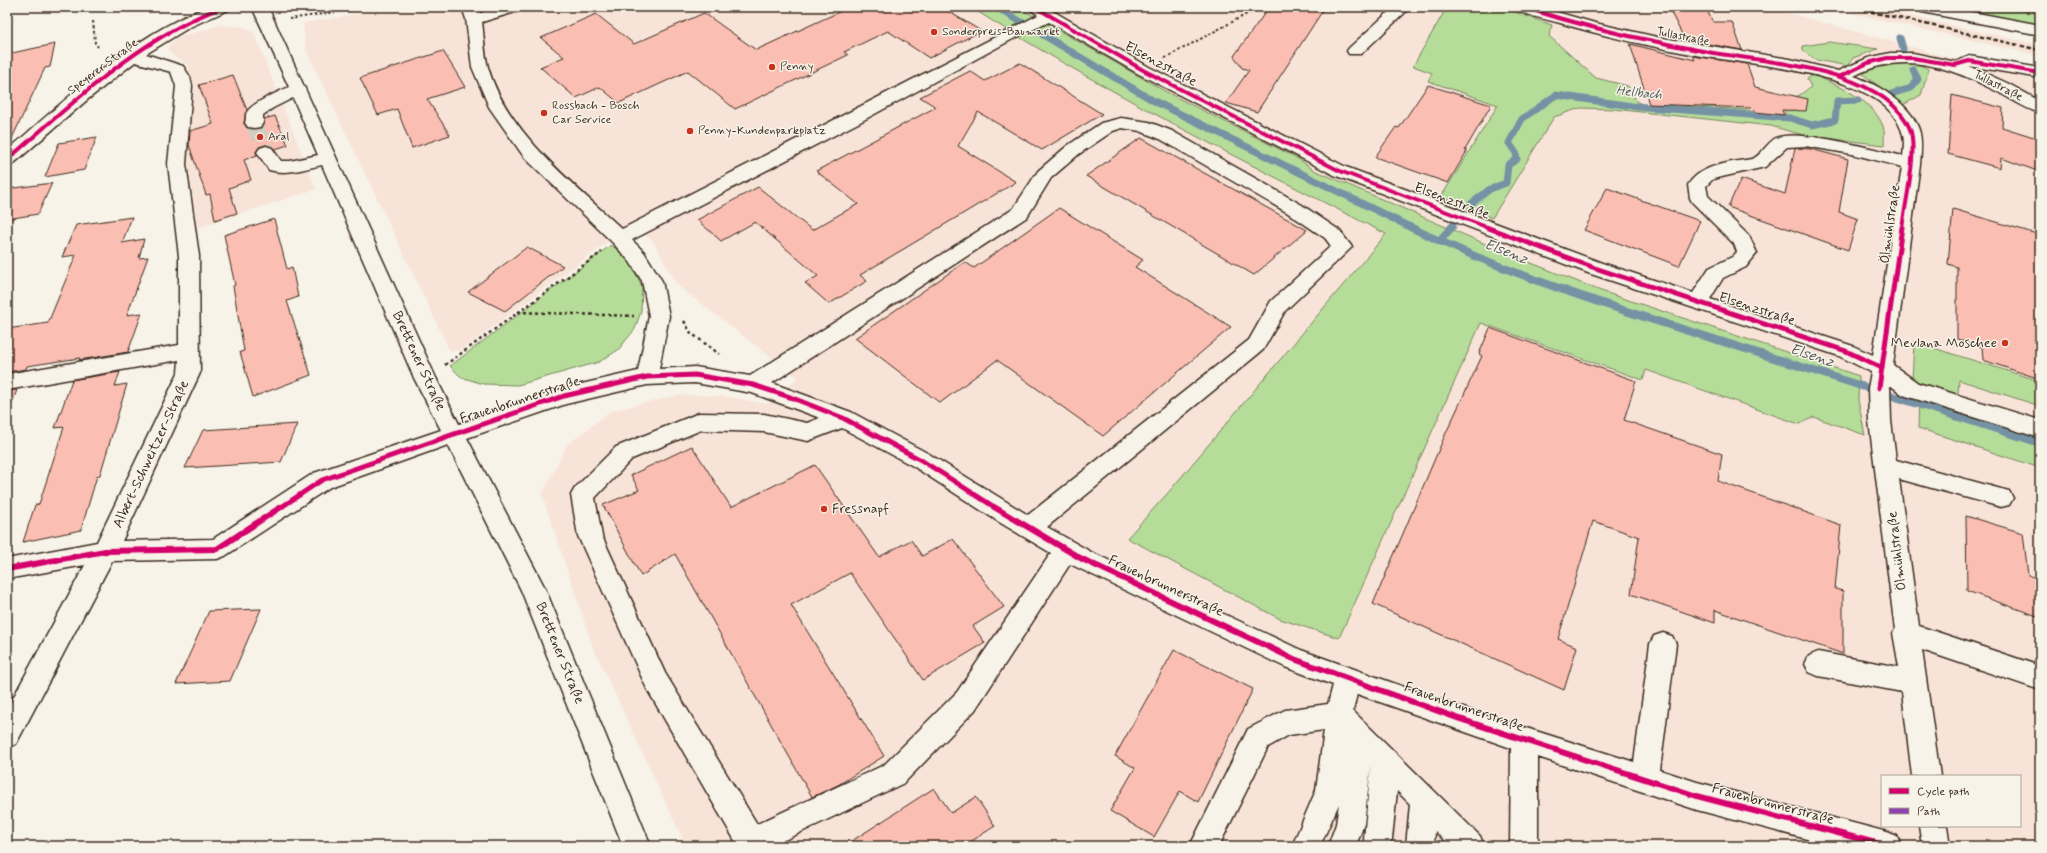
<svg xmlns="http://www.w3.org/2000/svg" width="2047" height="853" viewBox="0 0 2047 853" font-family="Mynerve,sans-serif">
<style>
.built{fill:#f8e3d8;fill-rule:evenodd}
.green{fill:#b5dd99;stroke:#78845c}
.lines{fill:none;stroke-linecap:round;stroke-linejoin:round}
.stream-far1{stroke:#7592a4;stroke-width:7}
.stream{stroke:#7592a4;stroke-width:8}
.building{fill:#fabfb2;stroke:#3b2a1e}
.minor-tunnel{stroke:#d1cbc0;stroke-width:17;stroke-dasharray:17 8;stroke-linecap:butt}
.minor-casing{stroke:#3b2a1e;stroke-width:3}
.major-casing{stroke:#3b2a1e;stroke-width:3}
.path-far1{stroke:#3b2a1e;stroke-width:2;stroke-dasharray:2.5 2.5;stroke-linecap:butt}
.path{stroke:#3b2a1e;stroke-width:2.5;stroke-dasharray:3 3;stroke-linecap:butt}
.minor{fill:#f7f3e8;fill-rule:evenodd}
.major{fill:#f7f3e8;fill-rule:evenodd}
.rail{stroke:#3b2a1e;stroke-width:2.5;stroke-dasharray:4.5 2.5;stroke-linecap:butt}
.quiet{stroke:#8e44ad;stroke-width:3;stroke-dasharray:6 3;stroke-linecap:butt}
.cycleway-far2-casing{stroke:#f7f3e8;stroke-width:6}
.cycleway-far1-casing{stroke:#f7f3e8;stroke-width:8}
.cycleway-casing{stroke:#f7f3e8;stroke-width:8}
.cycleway-far2{stroke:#d6006c;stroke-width:4}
.cycleway-far1{stroke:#d6006c;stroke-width:5}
.cycleway{stroke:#d6006c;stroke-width:6}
.poi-dot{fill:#c8321e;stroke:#f7f3e8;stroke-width:1.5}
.labels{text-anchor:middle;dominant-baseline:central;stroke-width:3;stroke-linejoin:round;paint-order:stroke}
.far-poi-label{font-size:12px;fill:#3b2a1e;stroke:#f7f3e8;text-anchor:start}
.far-street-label{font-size:12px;fill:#3b2a1e;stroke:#f7f3e8}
.far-water-label{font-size:13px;font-style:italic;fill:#535556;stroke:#f7f3e8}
.street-label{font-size:14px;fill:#3b2a1e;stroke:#f7f3e8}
.poi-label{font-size:14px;fill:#3b2a1e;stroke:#f7f3e8;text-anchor:end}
.water-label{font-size:15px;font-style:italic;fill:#535556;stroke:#f7f3e8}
</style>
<rect width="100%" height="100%" fill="#f7f3e8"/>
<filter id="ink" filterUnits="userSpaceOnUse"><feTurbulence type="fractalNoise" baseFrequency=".025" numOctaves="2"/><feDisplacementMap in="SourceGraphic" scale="8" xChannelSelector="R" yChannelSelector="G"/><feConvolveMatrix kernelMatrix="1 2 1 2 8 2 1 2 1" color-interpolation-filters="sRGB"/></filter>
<g filter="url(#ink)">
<g class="built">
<path d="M402,7h1365l232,64 41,9v766h-1354l-93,-199 -51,-153 25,-49 44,-34 67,-16 45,1 44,8 31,-26 -121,-93 -24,-44 -22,-16 -171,126h-10l-144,-301 -3,-27zM1882,776h138v50h-138z"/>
<polygon points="1825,7 1870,7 2040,45 2040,56"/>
<polygon points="220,25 244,27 254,33 316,189 197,228 185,139 189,83 188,65 172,55 167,49 170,43 180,37"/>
</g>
<g class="green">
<path d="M970,7h48l152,87 127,64 17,12 190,82 97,39 258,85 -1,24 7,35 -51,-18 -15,7 -153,-54 -3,10 -162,-57 -142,315 -59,-19 -153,-81 40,-44 219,-260c-141,-72 -282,-143 -416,-227z"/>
<path d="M1447,7h53l52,18 -3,11 47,42 32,8 9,16 5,2 107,6 8,4 29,2 -4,-17 16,-3 13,-9 -4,-8 6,-4c25,10 60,25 70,51 2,6 1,14 1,19l-81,-10 -32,-9 -158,-17 -33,-1 -26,9 -62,101 -51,-21 57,-92 -70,-24 4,-8 -19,-7z"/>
<polygon points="1950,7 2002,7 2040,14 2040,25"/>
<polygon points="1829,42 1878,49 1853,58 1848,66 1816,60 1803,51 1803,46"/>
<polygon points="1898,62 1918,64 1929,69 1921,95 1903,105 1860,72"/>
<polygon points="611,245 627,257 642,286 641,311 635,329 618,350 599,362 518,385 483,384 461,377 450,366"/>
<polygon points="1914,342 2040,381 2040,406 1959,380 1958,394 1912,380"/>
<polygon points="1919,398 2040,437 2040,468 1918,428"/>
</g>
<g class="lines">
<g class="stream-far1">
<polyline points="996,7 1154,101 1412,228"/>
<polyline points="1900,38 1903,49"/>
<polyline points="1891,94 1911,88 1918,79 1913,70"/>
<polyline points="1471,204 1490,189 1506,183 1508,165 1517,159 1516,153 1509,143 1522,119 1556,95 1632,106 1790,118 1812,125 1835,120 1837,101 1858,100"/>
<polyline points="1451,228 1453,225"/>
</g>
<g class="stream">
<path d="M1410,227c97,47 201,80 304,112 109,35 217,69 326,104"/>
<polyline points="1439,241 1452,227"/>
</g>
</g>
<g class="building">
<polygon points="850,7 941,7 981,31 929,58 888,31 844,52 848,55 735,109 688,71 619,103 600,87 576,98 540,67 564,57 541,38 596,14 634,44 704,13 756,50"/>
<polygon points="1272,7 1325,7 1257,112 1226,103 1249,70 1242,68 1234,56 1267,10"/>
<polygon points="1668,7 1705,7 1713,22 1732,22 1742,50 1685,40"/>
<polygon points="55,44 50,67 45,68 7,149 7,54"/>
<polygon points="1630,44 1695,60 1693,56 1747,64 1755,87 1808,99 1806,111 1782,110 1784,115 1755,112 1751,108 1649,104"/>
<polygon points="443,51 465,87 427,99 450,135 412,148 397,109 378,115 360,78"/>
<polygon points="1020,63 1102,114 1042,150 978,112 958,146 1016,182 860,275 867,281 829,304 805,283 818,276 755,222 721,241 697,220 758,187 812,230 858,204 816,171 936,107 920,97 970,71 985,81"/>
<polygon points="233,75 247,110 244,123 247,128 260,128 264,124 264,119 275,116 288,145 275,149 266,145 259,147 256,152 257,155 244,160 251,180 229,188 237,213 215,220 210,194 206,195 189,145 190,131 213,124 199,85"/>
<polygon points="1428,85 1491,105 1465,150 1467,151 1448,183 1375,157 1396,127 1399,128"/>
<polygon points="1952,95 2003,108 2002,127 2040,139 2040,172 2001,158 2000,168 1948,154"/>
<polygon points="97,137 84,170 45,177 59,143"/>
<polygon points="1141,138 1307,230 1254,275 1086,176"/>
<polygon points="1795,148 1811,149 1848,159 1839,212 1858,219 1848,250 1728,207 1741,179 1785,194"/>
<polygon points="52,183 38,214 7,219 7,189"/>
<polygon points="1607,188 1700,221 1679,266 1584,230"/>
<polygon points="1059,208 1143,260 1135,267 1231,327 1103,436 997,360 940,403 855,338 965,262 974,268"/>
<polygon points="1953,209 2040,235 2040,379 1983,360 1982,347 1957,339 1957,267 1948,264"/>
<polygon points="132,217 122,243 144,239 139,258 148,257 127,315 142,313 128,352 79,360 80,358 27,366 26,369 7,372 7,329 48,323 76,255 62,257 76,225"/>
<polygon points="274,219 287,269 292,267 298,297 287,301 311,375 253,397 240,352 244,351 233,286 235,285 224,235"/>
<polygon points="527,247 563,266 505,311 468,292"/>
<polygon points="1490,328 1636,381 1624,420 1722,454 1718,481 1841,525 1835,589 1843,591 1843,654 1715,610 1715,623 1631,594 1639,537 1593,521 1558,639 1577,647 1564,690 1373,604 1445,435 1482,356 1479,354"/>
<polygon points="120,372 115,386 127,384 100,475 97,476 81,530 23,542 35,505 39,504 64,427 55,428 72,380"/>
<polygon points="17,390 8,413 7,413 7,391"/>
<polygon points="297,424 281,462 185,468 203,430"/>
<polygon points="692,446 731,507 815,465 879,557 911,540 922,556 953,539 1004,607 973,626 985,643 923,680 850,573 791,605 884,756 838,785 812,797 675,554 641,576 603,505 639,490 631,475"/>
<polygon points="1966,516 2023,533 2028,575 2040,579 2040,617 1967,591"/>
<polygon points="261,609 230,681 176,684 209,611"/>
<polygon points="1174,650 1253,689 1198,802 1180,791 1154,837 1110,811 1135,768 1115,756"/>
<polygon points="934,788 951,813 976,797 995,826 964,846 844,846"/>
</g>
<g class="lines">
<polyline class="minor-tunnel" points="254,123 266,152"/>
<defs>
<g id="minor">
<path d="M208,7h23l-3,3 -38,17 -44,27 37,12 7,11 2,9 -6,78 13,92 1,117 -78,168 91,-2 101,-66 127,-43 -27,-52 -92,-213c-18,4 -35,10 -53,5l-12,-18 3,-4 6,-2 6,2 9,13h9l28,-6 -25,-57 -20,10 -10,7v8l-3,4 -6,1 -6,-1 -3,-4c1,-3 1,-7 1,-9 4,-11 33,-22 43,-27l-37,-80h16l168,371 23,46 105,-36 74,-17 11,-55 -7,-35 -12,-19 -17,-19 -89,-86 -35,-50 -17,-40 -6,-48 -4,-12h16l2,6 20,-6h25l-3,3 -40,12c2,14 2,31 6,45 18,65 87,118 134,162l416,-214 -11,-8h19l103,60 197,100 256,96 91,30 16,-25 23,-11 5,-5 -3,-8 -42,-42 -2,-4 -2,-13c11,-17 31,-21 50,-24 5,-1 12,-1 16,-3 8,-4 14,-16 22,-20 23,-10 101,12 127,18 1,-9 2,-18 -2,-27 -20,-57 -149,-64 -200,-73 -47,-9 -95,-19 -141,-33 -10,-3 -40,-8 -45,-16h24l56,16 62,14 133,22 48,12 30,-13 22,-5h23l43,9 13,-6 71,12v10l-71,-12 38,17 33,18v12c-15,-4 -30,-15 -44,-22 -46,-24 -93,-41 -142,-15 25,9 59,29 66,57 2,10 1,21 0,31l-27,201 25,18 122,37v18l-137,-43 -13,-10 1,36 5,39 105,29 8,2 4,7 -4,7 -8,2 -102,-28 20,147 121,40v24l-118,-40 18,126h-28l-10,-84 -84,-16 -9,-4 -4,-8 4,-8 9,-4 81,15 -6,-34 2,-3 -26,-209 -1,-33 3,-16 -32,-16 -251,-83 -254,-98 -197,-102 -88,-51 -38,18 -151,82 -228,118 12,12 18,29 7,35 -10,53 36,-2 55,9 263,-167 25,-38 29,-25 34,-23 20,-5 28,4 23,9 130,74 37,25 13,17 -67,64 -22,39 -216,177 44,25 210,98 159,57 174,55 16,-118 4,-8 9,-3 9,3 4,8 -16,126 37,12 190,50 10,4 4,10h-68l-136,-36 -159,-53v89h-28l1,-98 -154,-54 -4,17 127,125 4,10h-34l-15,-15 -1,15h-28l4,-42 -13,-13 -5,48 -3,7h-22l-3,-7 7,-75 -7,60 -8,22h-28l8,-22 3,-20 -19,42h-28l24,-56 8,-60 -35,5 -21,12 -49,99h-29l58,-117 37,-19 43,-6 5,-19 -48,-18 -215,-103 -95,146 -71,73 -132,63h-34l-91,-157 -69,-153 -7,-41 4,-7 41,-41 83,-34 65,1 43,9 13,-5 -68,-25 -57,-10 -48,2 -81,19 -99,34 78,150 106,258h-28l-102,-256 -73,-145 -118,42 -105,69 -8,3 -105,2 -96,183 -9,4v-39l78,-144 -78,14v-20l90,-17 81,-169 1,-13 -172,30v-16l172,-29v-89l-11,-92 8,-78 -5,-14 -36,-10 -48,38 -74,64 -6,2v-15c58,-51 128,-118 201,-144zM1122,128l18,3 20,8 128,74 37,25 6,8 -60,55 -22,39 -221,175 -99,-61 -78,-42 -79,-29 255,-166 24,-39 28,-24 34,-23zM1805,146l47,8 50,13 -29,188 -20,-9 -143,-47 13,-21 23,-11 11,-14 -8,-17 -41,-40 -2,-10 7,-7 52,-12 22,-20zM842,428l71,38 86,56 52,31 -94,139 -73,73 -127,59 -92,-151 -63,-137 -7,-38 37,-39 69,-29 63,2 44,9z"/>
<polygon points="1394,7 1411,7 1361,54 1349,54 1347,51 1349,48"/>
<polygon points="1919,826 1947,826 1950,846 1922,846"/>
</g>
<polygon id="major" points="1914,7 1946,7 2040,25 2040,35 1922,12 1917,10"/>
</defs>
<use href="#minor" class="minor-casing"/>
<use href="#major" class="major-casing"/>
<g class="path-far1">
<polyline points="289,19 370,7"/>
<polyline points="93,21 95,43 98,47"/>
<polyline points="1165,58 1260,7"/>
</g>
<g class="path">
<polyline points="518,312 634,316"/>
<polyline points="684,321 691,333 719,354"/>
<polyline points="445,365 602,252"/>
</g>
<use href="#minor" class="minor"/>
<use href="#major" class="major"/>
<polyline class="rail" points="1850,7 2040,50"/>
<polyline class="quiet" points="2015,7 2040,11"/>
<defs>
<g id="cycleway-far2">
<polyline points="1035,7 1143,70 1340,171 1489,228"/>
<path d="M1523,7c46,15 93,27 140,36 19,4 38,8 57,11 53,8 167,17 190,75 8,21 -5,75 -8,99"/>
<polyline points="1841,76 1868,63 1887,58 1913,58 1955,65 1969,61 2040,73"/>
<path d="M7,160c66,-57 133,-123 216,-153"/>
</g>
<g id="cycleway-far1">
<polyline points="1486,227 1595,268 1846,351 1882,368"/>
<polyline points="1879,388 1902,227"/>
<polyline points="280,508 322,480 564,396 647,377 695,375 753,385 790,397 843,418 921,460 996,508"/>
</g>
<g id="cycleway">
<polyline points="994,507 1082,559 1294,659 1460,719 1697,796 1887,846"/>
<polyline points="7,569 105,551 217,549 281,507"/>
</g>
</defs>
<use href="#cycleway-far2" class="cycleway-far2-casing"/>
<use href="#cycleway-far1" class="cycleway-far1-casing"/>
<use href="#cycleway" class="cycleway-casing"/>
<use href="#cycleway-far2" class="cycleway-far2"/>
<use href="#cycleway-far1" class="cycleway-far1"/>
<use href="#cycleway" class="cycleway"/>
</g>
</g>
<g class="poi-dot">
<circle cx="934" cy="32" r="4"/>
<circle cx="772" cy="67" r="4"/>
<circle cx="544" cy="113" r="4"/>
<circle cx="690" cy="131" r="4"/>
<circle cx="260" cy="137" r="4"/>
<circle cx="2005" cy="343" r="4"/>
<circle cx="824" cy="509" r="4"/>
</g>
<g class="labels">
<g class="far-poi-label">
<text x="942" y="32">Sonderpreis-Baumarkt</text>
<text x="780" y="67">Penny</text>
<text x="552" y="106">Rossbach - Bosch<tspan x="552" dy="14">Car Service</tspan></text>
<text x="698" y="131">Penny-Kundenparkplatz</text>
<text x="268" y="137">Aral</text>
</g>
<g class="far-street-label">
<text transform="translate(1683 37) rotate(11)">Tullastraße</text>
<text transform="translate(103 67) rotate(-37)">Speyerer Straße</text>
<text transform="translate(1998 86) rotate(27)">Tullastraße</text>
</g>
<g class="far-water-label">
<text transform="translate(1639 93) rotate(6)">Hellbach</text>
</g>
<g class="street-label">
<text transform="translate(1161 64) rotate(28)">Elsenzstraße</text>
<text transform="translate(1452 201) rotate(21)">Elsenzstraße</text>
<text transform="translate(1890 224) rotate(-82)">Ölmühlstraße</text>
<text transform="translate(1757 309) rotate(18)">Elsenzstraße</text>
<text transform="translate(419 361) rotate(65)">Brettener Straße</text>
<text transform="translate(520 400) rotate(-18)">Frauenbrunnerstraße</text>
<text transform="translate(151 454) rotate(-65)">Albert-Schweitzer-Straße</text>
<text transform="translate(1897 551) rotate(-97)">Ölmühlstraße</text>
<text transform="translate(1166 586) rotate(25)">Frauenbrunnerstraße</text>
<text transform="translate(560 653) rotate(68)">Brettener Straße</text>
<text transform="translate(1464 707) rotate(19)">Frauenbrunnerstraße</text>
<text transform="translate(1773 804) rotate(15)">Frauenbrunnerstraße</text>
</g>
<g class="poi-label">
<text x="1997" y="343">Mevlana Moschee</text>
<text x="832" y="509" text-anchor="start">Fressnapf</text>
</g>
<g class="water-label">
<text transform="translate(1506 252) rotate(21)">Elsenz</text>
<text transform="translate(1812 356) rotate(18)">Elsenz</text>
</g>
</g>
<rect width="2047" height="853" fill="none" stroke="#f7f3e8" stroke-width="24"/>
<rect x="12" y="12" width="2023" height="829" fill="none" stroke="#3b2a1e" stroke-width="1.5" filter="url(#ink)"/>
<rect x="1881" y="775" width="140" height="52" fill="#f7f3e8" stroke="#aca397"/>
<rect x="1889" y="788" width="20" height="6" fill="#d6006c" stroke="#aca397"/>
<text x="1917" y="795" font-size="12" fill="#3b2a1e">Cycle path</text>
<rect x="1889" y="808" width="20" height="6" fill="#8e44ad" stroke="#aca397"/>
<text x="1917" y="815" font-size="12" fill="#3b2a1e">Path</text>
</svg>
